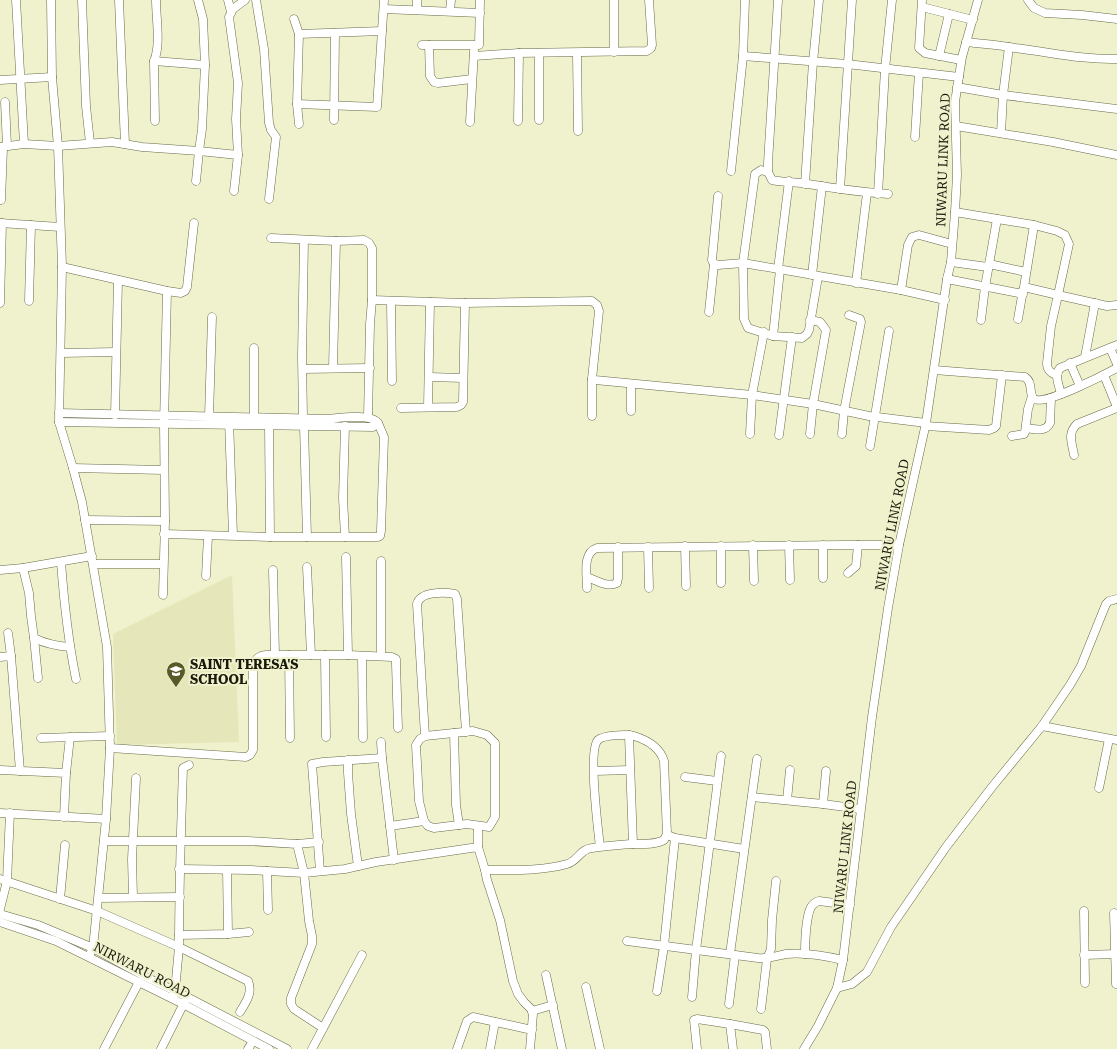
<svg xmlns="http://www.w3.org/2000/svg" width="1117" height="1049" viewBox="0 0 1117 1049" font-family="'Roboto Serif',serif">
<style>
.built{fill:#e5e7ba}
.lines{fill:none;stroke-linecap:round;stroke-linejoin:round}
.minor-casing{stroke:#696a49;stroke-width:9}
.minor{stroke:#fff;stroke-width:8}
.labels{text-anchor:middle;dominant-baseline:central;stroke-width:4;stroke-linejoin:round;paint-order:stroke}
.street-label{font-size:13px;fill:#19190c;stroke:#f0f2cd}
.poi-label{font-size:13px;font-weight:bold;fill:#19190c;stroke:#f0f2cd;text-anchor:start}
</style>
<rect width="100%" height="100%" fill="#f0f2cd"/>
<polygon class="built" points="232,575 239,742 117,745 113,634"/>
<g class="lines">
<defs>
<g id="minor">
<polyline points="16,0 24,144"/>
<polyline points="51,0 52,77 58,146 62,267 59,422 73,468 82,502 107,647 110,748 106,819 93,948 89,956"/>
<polyline points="82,0 86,106 90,143"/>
<polyline points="119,0 125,144"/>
<polyline points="198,0 203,19 205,65 202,129 199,151 238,155 236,119 238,83 229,17 233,9 245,0"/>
<polyline points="228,0 231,12"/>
<polyline points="256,0 264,49 269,123 271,130 276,137 269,199"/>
<polyline points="614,0 614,52"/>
<path d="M778,0l-10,163v9l4,8c9,2 20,2 30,3 29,5 57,9 86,11"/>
<polyline points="922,0 919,48 925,53 961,60"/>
<polyline points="1028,0 1034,8 1045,13 1082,15 1117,19"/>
<polyline points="922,7 973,20"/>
<polyline points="384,9 480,13"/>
<polyline points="417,10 417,0"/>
<polyline points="450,11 451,0"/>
<polyline points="294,19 299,34 297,104 299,124"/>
<polyline points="299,34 382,31"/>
<path d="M966,42c16,2 33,3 49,6 34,4 68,12 102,11"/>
<polyline points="422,45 479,45 480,0"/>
<polyline points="429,45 430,76 434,82 438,83 472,79"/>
<polyline points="577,53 578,131"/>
<polyline points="474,56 519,53 647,51 651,48 652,45 649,0"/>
<polyline points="743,56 847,64 959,77"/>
<polyline points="939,56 949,14"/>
<polyline points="154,61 205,65"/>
<polyline points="0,80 52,77"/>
<polyline points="957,87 1003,95 1117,109"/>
<polyline points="5,102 7,146"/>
<polyline points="297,104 377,107 384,0"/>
<polyline points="334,120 335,33"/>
<polyline points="539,120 539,53"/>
<path d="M155,121l-1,-60c7,-16 2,-43 2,-61"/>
<polyline points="518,121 519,53"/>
<polyline points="470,122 474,51"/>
<polyline points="956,126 1053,142 1117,155"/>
<polyline points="1001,133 1003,95 1009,47"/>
<polyline points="915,137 919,73"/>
<polyline points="0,147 24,144 58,146 112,142 142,147 199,151 196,181"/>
<polyline points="731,171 743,56 745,0"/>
<polyline points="768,172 761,170 755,174 743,263 901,290 945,300"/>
<polyline points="805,184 813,62 819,0"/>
<polyline points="840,189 852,0"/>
<polyline points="234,191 238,155"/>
<polyline points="878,194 885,69 892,0"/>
<polyline points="718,196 712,260 714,264 718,265 743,263 744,319 748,328 773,336 802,338 807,334 809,330 818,277"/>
<polyline points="1,200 3,148"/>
<polyline points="955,212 1034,225 1057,231 1065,235 1069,244 1058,295 1107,306 1117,305"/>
<polyline points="0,223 60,227"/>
<path d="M1034,225l-10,62 34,8 -7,31 -4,37c0,7 3,10 10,12"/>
<polyline points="271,238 336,241 364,240 369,243 372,248 372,300"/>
<polyline points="951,262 988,267"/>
<polyline points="989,264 1026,272"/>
<polyline points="62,267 167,291 181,293 185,291 187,287 194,223"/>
<polyline points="778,269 789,181"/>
<polyline points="812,275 822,186"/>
<polyline points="947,279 1023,294"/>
<polyline points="856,283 867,193"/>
<polyline points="901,290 908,245 912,237 919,235 952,244"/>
<polyline points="29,301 31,225"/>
<polyline points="391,301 392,381"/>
<polyline points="0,303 2,223"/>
<polyline points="709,312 714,264"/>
<polyline points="1018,319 1023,290"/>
<polyline points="981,320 985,287 997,219"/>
<polyline points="773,336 780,270"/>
<polyline points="254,348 254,417"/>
<polyline points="1110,348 1117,364"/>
<polyline points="61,353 116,352"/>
<polyline points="1085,357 1095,303"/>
<polyline points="1070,363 1080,386"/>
<polyline points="333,368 336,241"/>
<polyline points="303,369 370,368"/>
<path d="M934,370l91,7c9,6 3,17 9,22 10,7 70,-24 83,-31"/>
<polyline points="1104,375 1117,407"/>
<polyline points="429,377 463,378"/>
<polyline points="631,384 631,411"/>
<path d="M1061,394c-2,-9 -7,-18 -1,-26l57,-23"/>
<polyline points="428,407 430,302"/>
<polyline points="401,408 457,407 461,405 463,402 465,303"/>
<polyline points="115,415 118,280"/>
<polyline points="592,416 592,379"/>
<polyline points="209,417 212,317"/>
<polyline points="368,417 370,324 372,300 465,303 592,301 597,305 599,311 592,379 595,380 752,395 813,404 869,416 926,423"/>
<polyline points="303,418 302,357 304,240"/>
<polyline points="229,420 233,535"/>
<path d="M59,422l314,5 5,-4c-7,-10 -39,-5 -51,-4l-268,-6"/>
<polyline points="269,425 270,537"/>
<polyline points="304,426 307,537"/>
<polyline points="345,426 343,498 345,537"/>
<polyline points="926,426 989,430 994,428 996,426 1002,375"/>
<path d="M1026,428c9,1 19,5 24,-5l1,-25"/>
<polyline points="750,434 752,395 764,332"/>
<polyline points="810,434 813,404 826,330 820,322 810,320"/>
<polyline points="842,434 844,411 861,322 860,319 849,315"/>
<polyline points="779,435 792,337"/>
<polyline points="1012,436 1024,434 1025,432 1028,409 1032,396"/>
<polyline points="870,446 889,331"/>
<path d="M1074,455c-2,-13 -7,-21 3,-31l40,-16"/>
<polyline points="73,468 164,470"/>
<polyline points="85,520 165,521"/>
<polyline points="164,534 270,537 378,537 380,536 381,531 384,437 378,423"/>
<polyline points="753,545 754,581"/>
<polyline points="789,545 790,580"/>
<polyline points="685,546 686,586"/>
<polyline points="648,547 649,588"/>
<polyline points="346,557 348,655"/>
<path d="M61,562c3,40 7,78 15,117"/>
<polyline points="93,564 163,564"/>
<polyline points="307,567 311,655"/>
<path d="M23,568l6,25 2,23 3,22c12,6 23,8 36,9"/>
<polyline points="0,570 23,568 92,556"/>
<polyline points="273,570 275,655"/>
<polyline points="848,573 856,566 858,545"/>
<polyline points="206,576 208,536"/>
<path d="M587,577c9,3 20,11 30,6l1,-5v-31"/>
<polyline points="823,578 823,545"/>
<polyline points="721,583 721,546"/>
<path d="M587,588c0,-13 -5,-35 10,-40l245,-3h57"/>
<polyline points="163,595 165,521 164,424 167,291"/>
<polyline points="8,633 11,656"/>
<polyline points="34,638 38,678"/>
<polyline points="289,655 290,738"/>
<polyline points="325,655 326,737"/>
<polyline points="362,656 363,738"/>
<polyline points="381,656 381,561"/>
<polyline points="0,657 11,656 20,771"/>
<polyline points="1042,726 1117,740"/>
<polygon points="473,731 487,735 495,743 495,817 489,827 467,824 434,828 428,826 424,821 419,801 416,745 420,739 425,736"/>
<polyline points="454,733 456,805 459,825"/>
<polyline points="629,735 633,844"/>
<path d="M425,736l-8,-132c3,-13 28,-12 38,-10l2,5 9,133"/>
<polyline points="41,738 110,736"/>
<polyline points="381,742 382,758"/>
<path d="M110,748l136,9 4,-2 3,-5v-85c3,-7 6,-9 13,-10h82l44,2 4,2v5l2,64"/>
<polyline points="348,760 348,773 351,814 358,866"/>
<path d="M189,765l-6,3c-2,60 -4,119 -4,179l69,34c5,12 -2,21 -8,31"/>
<polyline points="0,770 66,773 64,817"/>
<polyline points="595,771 630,770"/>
<polyline points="66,773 70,737"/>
<polyline points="685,777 717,781"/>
<polyline points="1099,788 1109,739"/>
<polyline points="752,797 823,804 860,809"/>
<polyline points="787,800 790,770"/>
<polyline points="823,804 826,771"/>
<polyline points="0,813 106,819"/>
<polyline points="390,826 424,821"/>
<polyline points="478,826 478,847"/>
<polyline points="670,836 675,838 744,849"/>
<polyline points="104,841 248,841 297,844 304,873 251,870 179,869"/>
<polyline points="297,844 319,842"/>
<path d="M485,870c26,0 58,1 82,-6 11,-3 13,-15 25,-16 13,-2 26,-3 39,-4 10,0 24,1 33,-4l3,-6 -3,-73c-4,-13 -17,-21 -30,-25 -6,-2 -31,-1 -36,4 -10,10 0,89 2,107"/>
<polyline points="267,871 268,910"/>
<polyline points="320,871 312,764 323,762 382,758 394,860"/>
<polyline points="0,879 97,911 179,947 175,991 174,994"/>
<polyline points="133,897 132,859 136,778"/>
<polyline points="99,898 180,897"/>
<polyline points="60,899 65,845"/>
<polyline points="0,909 7,881 10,813"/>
<polyline points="1084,911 1085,983"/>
<polyline points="1114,913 1116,984"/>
<polyline points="0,914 38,925 93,948 146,977 187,997 287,1049"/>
<polyline points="0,922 56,941 183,1004 269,1049"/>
<polyline points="228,934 249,932"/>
<polyline points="179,935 228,934 227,870"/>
<path d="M627,941l131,17c10,1 19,-2 28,-4 18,-2 40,2 57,6"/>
<polyline points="730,954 757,759"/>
<path d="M805,954c0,-11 1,-37 6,-47 2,-3 4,-5 8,-6l31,4"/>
<polyline points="1084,955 1117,954"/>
<polyline points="546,975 562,1049"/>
<polyline points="586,987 600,1049"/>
<polyline points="837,988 852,984 867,972 891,927 946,847 992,787 1042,726 1070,685 1081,666 1106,604 1109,601 1117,599"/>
<polyline points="657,991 664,946 675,838"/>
<polyline points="692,997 696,950 721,756"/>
<polyline points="729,1004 735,955"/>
<polyline points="761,1009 767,959 771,949 772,920 776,881"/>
<polyline points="532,1011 553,1005"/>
<polyline points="323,1028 294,1009 291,1004 291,998 312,944 312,936 309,921 304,873 345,869 376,862 478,847 485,870 487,880 500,920 513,981 518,994 524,1002 531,1009 533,1014 530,1049"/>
<polyline points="104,1049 139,982"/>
<polyline points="161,1049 186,999"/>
<polyline points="248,1049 253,1041"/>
<polyline points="312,1049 362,955"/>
<polyline points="457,1049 467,1021 473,1017 532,1030"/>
<polyline points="490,1049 495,1022"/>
<polyline points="697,1049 694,1020 697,1019 730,1024"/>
<polyline points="733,1049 730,1024 763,1030 765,1032 767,1049"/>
<polyline points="804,1049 818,1026 837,988 843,960 872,717 888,608 899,545 926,423 947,279 951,262 955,212 957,175 955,102 962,57 978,0"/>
</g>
</defs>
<use href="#minor" class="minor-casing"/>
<use href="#minor" class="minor"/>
</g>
<defs>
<symbol id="school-pin" viewBox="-11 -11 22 30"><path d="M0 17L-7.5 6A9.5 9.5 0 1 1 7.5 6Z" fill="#595a27" stroke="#f0f2cd"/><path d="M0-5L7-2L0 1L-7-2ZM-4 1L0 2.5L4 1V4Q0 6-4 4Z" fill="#fff"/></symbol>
</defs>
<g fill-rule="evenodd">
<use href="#school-pin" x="165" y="660" width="22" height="30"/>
</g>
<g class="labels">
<g class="street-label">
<text transform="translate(943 160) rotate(-88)">NIWARU LINK ROAD</text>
<text transform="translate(892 525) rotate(-79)">NIWARU LINK ROAD</text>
<text transform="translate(845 847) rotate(-84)">NIWARU LINK ROAD</text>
<text transform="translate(142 970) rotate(27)">NIRWARU ROAD</text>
</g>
<g class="poi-label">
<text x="190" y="664">SAINT TERESA'S<tspan x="190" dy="15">SCHOOL</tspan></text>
</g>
</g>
</svg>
